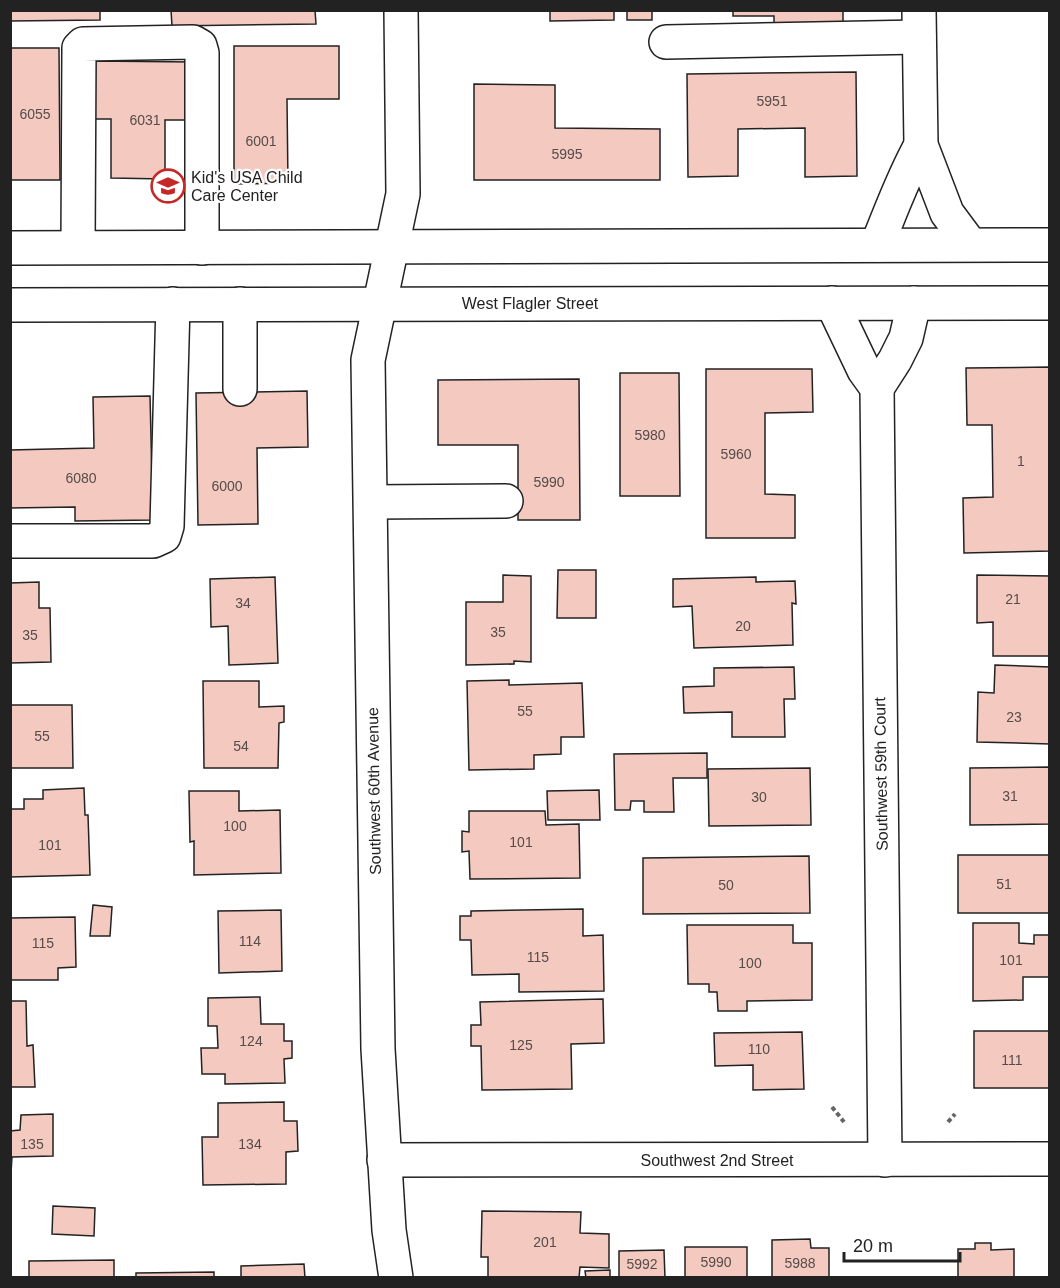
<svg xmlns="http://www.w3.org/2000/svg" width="1060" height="1288" viewBox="0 0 1060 1288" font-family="Arial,sans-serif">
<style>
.building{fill:#f3c9c0;stroke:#222;stroke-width:1.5}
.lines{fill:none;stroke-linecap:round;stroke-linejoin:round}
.minor-casing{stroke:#222;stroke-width:36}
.major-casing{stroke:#222;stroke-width:36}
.path{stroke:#646464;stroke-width:4;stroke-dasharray:4.5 3;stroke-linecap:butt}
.minor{stroke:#fff;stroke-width:33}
.major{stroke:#fff;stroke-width:33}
.labels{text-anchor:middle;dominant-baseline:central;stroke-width:4.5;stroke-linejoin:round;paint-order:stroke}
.number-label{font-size:14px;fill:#564c4a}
.poi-label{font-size:16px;fill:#222;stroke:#fff;text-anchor:start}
.street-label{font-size:16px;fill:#222;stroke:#fff}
</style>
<rect width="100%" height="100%" fill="#fff"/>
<g class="building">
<polygon points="10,10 100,10 100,20 10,21"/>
<polygon points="171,10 315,10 316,24 172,26"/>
<polygon points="550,10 614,10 614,20 550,21"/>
<rect x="627" y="10" width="25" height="10"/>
<polygon points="733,10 843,10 843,23 774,24 774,16 733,16"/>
<polygon points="234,46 339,46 339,99 287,99 288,183 234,184"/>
<polygon points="10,48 59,48 60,180 10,180"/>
<polygon points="92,61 194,62 194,120 165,120 165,179 111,178 111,119 92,119"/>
<polygon points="856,72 857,176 805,177 805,128 738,129 738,176 688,177 687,74"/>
<polygon points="474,84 555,85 555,128 660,129 660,180 474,180"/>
<polygon points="1050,367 1050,551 964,553 963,498 993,497 992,425 967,425 966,368"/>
<polygon points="706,369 812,369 813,412 765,413 765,494 795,495 795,538 706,538"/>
<polygon points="620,373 679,373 680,496 620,496"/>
<polygon points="579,379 580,520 518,520 518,445 438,445 438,380"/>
<polygon points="307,391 308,447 257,448 258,524 198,525 196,393"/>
<polygon points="150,396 153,520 75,521 75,507 10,508 10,450 94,448 93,397"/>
<polygon points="558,570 596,570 596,618 557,618"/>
<polygon points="503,575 531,576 531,662 514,661 514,664 466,665 466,602 503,602"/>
<polygon points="977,575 1050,576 1050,656 993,656 993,622 977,623"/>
<polygon points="275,577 278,663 229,665 228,626 211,627 210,579"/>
<polygon points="756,577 756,582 795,581 796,604 792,603 793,645 694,648 692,606 673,607 673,579"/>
<polygon points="39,582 39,608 50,608 51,662 10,663 10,583"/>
<polygon points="995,665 1050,667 1050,744 977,742 978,692 994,693"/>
<polygon points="794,667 795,699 784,699 785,737 732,737 732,712 684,713 683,687 714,686 714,668"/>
<polygon points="509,680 509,685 582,683 584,737 561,737 561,754 534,755 534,769 469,770 467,681"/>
<polygon points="203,681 259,681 259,707 284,706 284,722 279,723 278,768 204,768"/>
<polygon points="10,705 72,705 73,768 10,768"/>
<polygon points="707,753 707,778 673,778 674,812 644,812 644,801 631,801 630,810 615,810 614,754"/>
<polygon points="1050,767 1050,824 970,825 970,768"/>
<polygon points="810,768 811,825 709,826 708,769"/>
<polygon points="84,788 85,815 88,815 90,875 10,877 10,809 24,809 24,799 43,799 43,790"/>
<polygon points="599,790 600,820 548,820 547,791"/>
<polygon points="189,791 239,791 239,811 280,810 281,873 194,875 194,841 190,842"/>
<polygon points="469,811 545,811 546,825 579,824 580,878 470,879 469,851 462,852 462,831 469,832"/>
<rect x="958" y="855" width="92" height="58"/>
<polygon points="809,856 810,913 643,914 643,858"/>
<polygon points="93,905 112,907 110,936 90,936"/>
<polygon points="583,909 583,936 603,935 604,991 519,992 519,974 472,975 471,940 460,940 460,916 471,916 471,911"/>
<polygon points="281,910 282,971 219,973 218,911"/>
<polygon points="75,917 76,967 58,968 58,980 10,980 10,918"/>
<polygon points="973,923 1019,923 1019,943 1034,944 1034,935 1050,935 1050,977 1023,977 1023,1000 973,1001"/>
<polygon points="687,925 793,925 793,943 812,943 812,1000 747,1001 747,1011 718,1011 717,992 709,992 709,984 688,984"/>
<polygon points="260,997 261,1024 284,1024 284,1041 292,1041 292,1058 284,1059 285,1083 225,1084 225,1074 202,1074 201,1048 218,1048 217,1026 208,1026 208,998"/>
<polygon points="603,999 604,1043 571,1044 572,1089 482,1090 481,1046 471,1046 471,1025 481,1025 480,1002"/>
<polygon points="10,1001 26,1001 27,1046 33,1045 35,1087 10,1087"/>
<rect x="974" y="1031" width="76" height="57"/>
<polygon points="802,1032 804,1089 753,1090 753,1065 715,1066 714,1033"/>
<polygon points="284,1102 284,1121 297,1121 298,1151 286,1152 286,1184 203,1185 202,1137 218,1137 218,1103"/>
<polygon points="53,1114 53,1156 12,1157 10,1189 10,1131 20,1130 21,1115"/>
<polygon points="53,1206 95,1208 94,1236 52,1234"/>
<polygon points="482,1211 581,1212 580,1233 609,1234 609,1268 580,1267 579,1278 488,1278 488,1257 481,1257"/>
<polygon points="810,1239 811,1248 829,1248 829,1278 772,1278 772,1240"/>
<polygon points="975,1243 991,1243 991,1250 1014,1249 1014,1278 958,1278 958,1249 975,1249"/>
<rect x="685" y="1247" width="62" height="31"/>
<polygon points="664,1250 665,1278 619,1278 619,1251"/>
<polygon points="114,1260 114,1278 29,1278 29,1261"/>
<polygon points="304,1264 305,1278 241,1278 241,1266"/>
<polygon points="610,1270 610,1278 586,1278 585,1271"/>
<polygon points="214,1272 214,1278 136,1278 136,1273"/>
</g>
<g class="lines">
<defs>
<g id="minor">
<polyline points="919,10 921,145 947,213 970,244"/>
<polyline points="666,42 919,37"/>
<path d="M877,245c14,-34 26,-68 44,-100"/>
<polyline points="78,247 79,48 83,44 193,42 200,46 202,53 202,248"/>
<polyline points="832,303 864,370 877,388 885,1160"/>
<polyline points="240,304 240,389"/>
<polyline points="877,388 895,360 906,338 914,303"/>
<polyline points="371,502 506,501"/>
<polyline points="10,541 153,541 164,536 167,526 173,304"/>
<polyline points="384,1160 1050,1159"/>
<polyline points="396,1278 389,1230 378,1049 368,360 403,194 401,10"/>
</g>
<g id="major">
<polyline points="10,248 1050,245"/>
<polyline points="10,305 1050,303"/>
</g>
</defs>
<use href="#minor" class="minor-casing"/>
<use href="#major" class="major-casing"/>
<g class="path">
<polyline points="832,1107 844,1122"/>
<polyline points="948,1122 955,1114"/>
</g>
<use href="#minor" class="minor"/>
<use href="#major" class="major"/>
</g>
<defs>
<symbol id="school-ring" viewBox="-11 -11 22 22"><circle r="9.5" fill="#fff" stroke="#c62828" stroke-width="1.5"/><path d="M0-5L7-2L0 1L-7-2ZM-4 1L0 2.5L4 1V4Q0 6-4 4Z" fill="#c62828"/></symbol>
</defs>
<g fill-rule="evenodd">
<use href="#school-ring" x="149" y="167" width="38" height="38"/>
</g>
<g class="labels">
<g class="number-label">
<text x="772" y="101">5951</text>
<text x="35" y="114">6055</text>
<text x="145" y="120">6031</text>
<text x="261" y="141">6001</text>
<text x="567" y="154">5995</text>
<text x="650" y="435">5980</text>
<text x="736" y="454">5960</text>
<text x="1021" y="461">1</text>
<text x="81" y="478">6080</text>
<text x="549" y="482">5990</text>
<text x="227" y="486">6000</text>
<text x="1013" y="599">21</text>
<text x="243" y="603">34</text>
<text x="743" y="626">20</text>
<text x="498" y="632">35</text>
<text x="30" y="635">35</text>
<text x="525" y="711">55</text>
<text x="1014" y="717">23</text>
<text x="42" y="736">55</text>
<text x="241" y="746">54</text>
<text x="1010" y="796">31</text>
<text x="759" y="797">30</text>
<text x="235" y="826">100</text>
<text x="521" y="842">101</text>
<text x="50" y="845">101</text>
<text x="1004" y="884">51</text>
<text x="726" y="885">50</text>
<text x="250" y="941">114</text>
<text x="43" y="943">115</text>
<text x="538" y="957">115</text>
<text x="1011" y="960">101</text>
<text x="750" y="963">100</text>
<text x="251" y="1041">124</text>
<text x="521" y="1045">125</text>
<text x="759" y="1049">110</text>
<text x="1012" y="1060">111</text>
<text x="32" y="1144">135</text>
<text x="250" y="1144">134</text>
<text x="545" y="1242">201</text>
<text x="716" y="1262">5990</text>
<text x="800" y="1263">5988</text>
<text x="642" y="1264">5992</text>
</g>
<g class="poi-label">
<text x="191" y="177">Kid's USA Child<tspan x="191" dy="18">Care Center</tspan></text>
</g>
<g class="street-label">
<text x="530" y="303">West Flagler Street</text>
<text transform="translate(881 774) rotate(-91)">Southwest 59th Court</text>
<text transform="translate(374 791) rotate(-91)">Southwest 60th Avenue</text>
<text x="717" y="1160">Southwest 2nd Street</text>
</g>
</g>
<rect width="1060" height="1288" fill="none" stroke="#222222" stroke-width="24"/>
<path d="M844 1252v9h116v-9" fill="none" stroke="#222222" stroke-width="3"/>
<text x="853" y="1252" font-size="18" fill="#222222" stroke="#ffffff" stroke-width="4.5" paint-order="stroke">20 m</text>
</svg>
